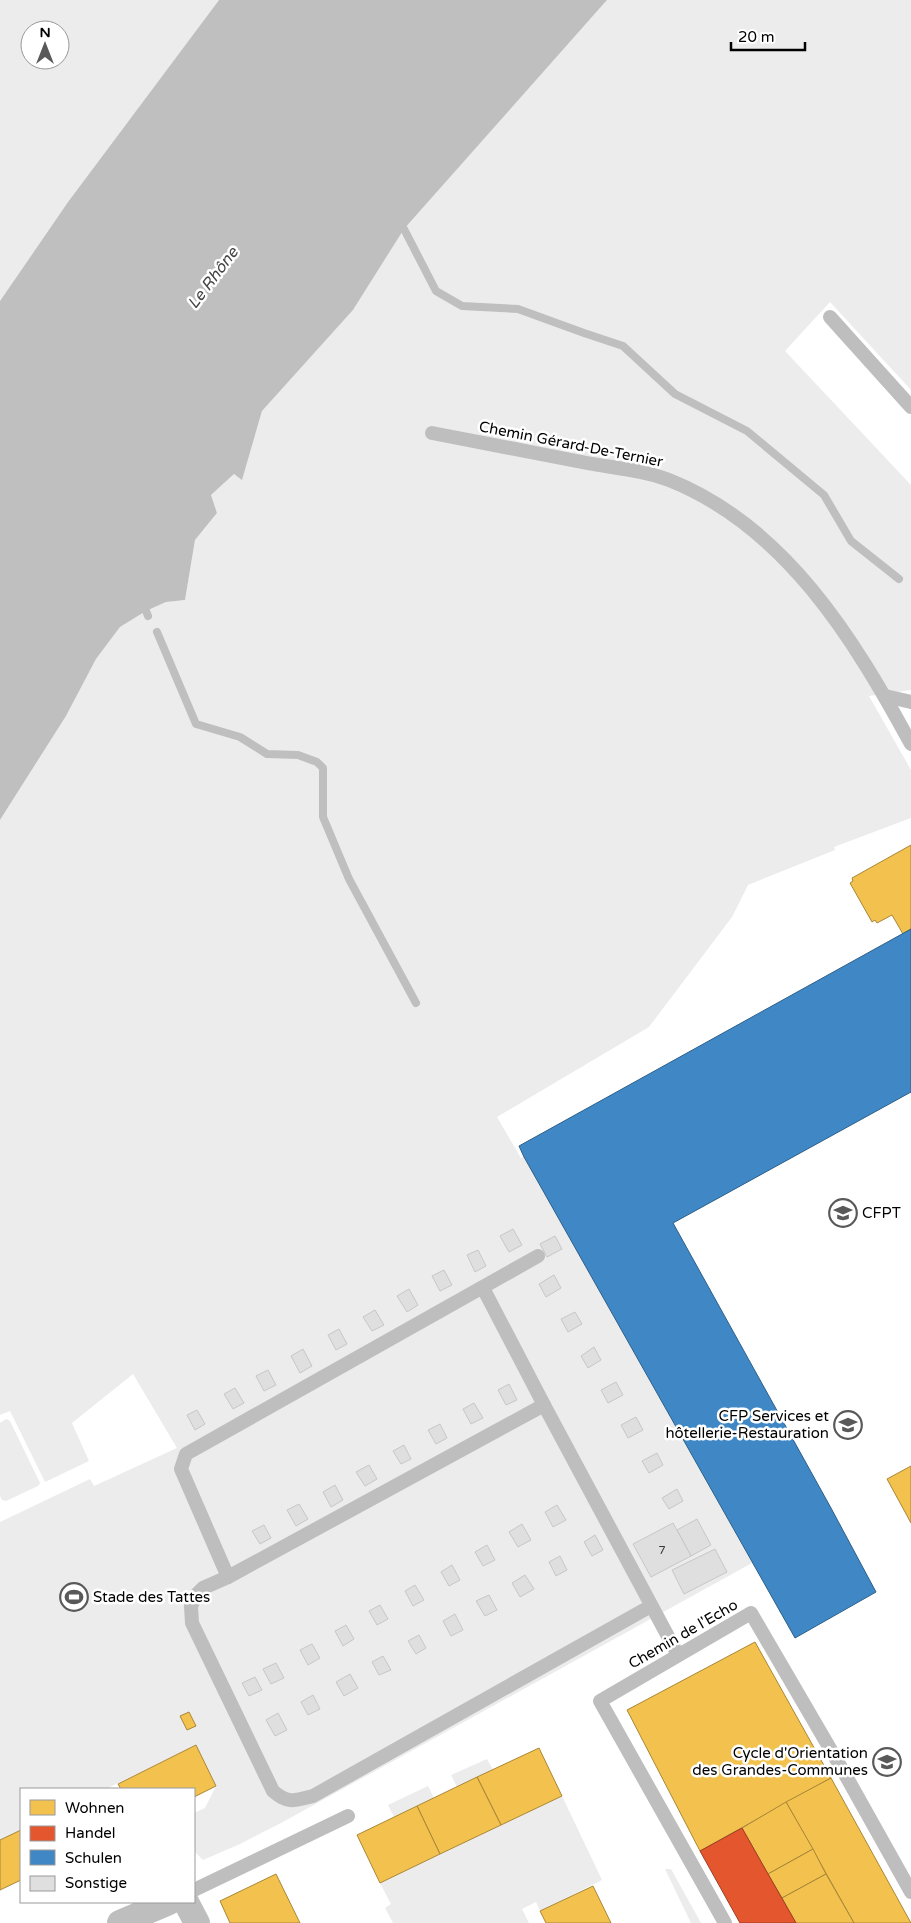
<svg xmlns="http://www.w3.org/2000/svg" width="911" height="1923" viewBox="0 0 911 1923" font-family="'Varela Round',sans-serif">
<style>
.green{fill:#ececec;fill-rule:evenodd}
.water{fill:#bfbfbf}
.homes{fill:#f2c14e;stroke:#a98737}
.shops{fill:#e4572e;stroke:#a03d20}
.schools{fill:#3f88c5;stroke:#2c5f8a}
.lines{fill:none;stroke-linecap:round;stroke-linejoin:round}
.stream{stroke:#bfbfbf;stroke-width:8}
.building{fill:#dfdfdf;stroke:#c7c7c7}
.service{stroke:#bebebe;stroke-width:14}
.minor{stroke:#bebebe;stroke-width:26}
.labels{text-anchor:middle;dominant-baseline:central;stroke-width:5;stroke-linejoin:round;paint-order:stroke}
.number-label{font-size:12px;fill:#383838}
.street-label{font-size:15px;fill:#000;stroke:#fff}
.poi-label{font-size:15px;fill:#000;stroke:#fff;text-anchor:start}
.water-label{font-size:16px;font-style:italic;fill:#444;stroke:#fff}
</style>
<rect width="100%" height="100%" fill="#fff"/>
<g class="green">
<path d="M0,0h219l-151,202 -68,99zM30,30h30v30h-30z"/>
<polygon points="607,0 911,0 911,390 830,302 785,351 911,485 911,690 869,696 911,770 911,818 834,847 835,850 748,885 732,917 649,1027 497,1117 521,1158 524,1157 752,1563 281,1823 240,1844 203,1860 194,1851 194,1813 205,1808 216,1786 196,1745 106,1789 21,1789 21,1830 0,1840 0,1522 90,1479 94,1486 177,1448 133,1374 72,1423 89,1461 45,1482 10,1411 0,1415 0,820 66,716 96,659 120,627 146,611 166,602 185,600 195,540 217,513 211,495 234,474 242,479 262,411 353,310 404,229"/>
<polygon points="6,1419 10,1421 40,1483 38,1486 6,1501 2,1500 0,1496 0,1423"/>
<polygon points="487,1759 493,1770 457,1787 451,1775"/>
<polygon points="428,1786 434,1798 394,1817 388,1805"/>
<polygon points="562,1796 602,1880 540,1911 536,1902 522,1909 529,1923 393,1923 385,1908 391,1904 380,1883"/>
<polygon points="665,1869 671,1869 701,1923 691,1923"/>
</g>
<polygon class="water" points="219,0 607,0 404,229 353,310 262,411 242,480 234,474 211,495 217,513 195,540 185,600 166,602 146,611 120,627 96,659 66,716 0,820 0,301 68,202"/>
<g class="homes">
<polygon points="911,845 911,929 903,934 892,915 877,923 875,920 872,922 850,883 853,881 852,878"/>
<polygon points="911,1466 911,1523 887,1479"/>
<polygon points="755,1642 831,1778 700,1851 627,1710"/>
<polygon points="189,1712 196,1726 187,1730 180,1716"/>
<polygon points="196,1745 216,1786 194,1797 194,1789 121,1789 118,1784"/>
<polygon points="539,1748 562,1796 501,1825 477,1777"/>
<polygon points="477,1777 501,1825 440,1854 417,1806"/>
<polygon points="831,1778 911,1923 854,1923 786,1802"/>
<polygon points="786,1802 813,1849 768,1874 742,1828"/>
<polygon points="417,1806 440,1854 380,1883 357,1835"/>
<polygon points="21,1830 21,1880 0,1890 0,1840"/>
<polygon points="813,1849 826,1874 782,1898 768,1874"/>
<polygon points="276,1874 300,1923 230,1923 220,1901"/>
<polygon points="826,1874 854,1923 796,1923 782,1898"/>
<polygon points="593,1886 611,1923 546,1923 540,1911"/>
</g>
<polygon class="shops" points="742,1828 768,1874 796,1923 740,1923 700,1851"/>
<polygon class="schools" points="911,929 911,1092 673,1223 831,1508 876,1592 795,1638 524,1157 519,1146"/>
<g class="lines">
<g class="stream">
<polyline points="404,229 436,291 462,306 518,309 584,333 623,346 675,394 747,431 824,495 851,541 899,579"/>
<polyline points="146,611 148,616"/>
<polyline points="157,632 196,724 240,737 267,754 298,755 317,762 323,768 323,817 349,879 416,1003"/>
</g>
</g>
<g class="building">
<polygon points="513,1229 522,1245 509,1252 500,1236"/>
<polygon points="555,1236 562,1249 547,1257 540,1244"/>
<polygon points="478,1250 486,1266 475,1272 467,1255"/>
<polygon points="444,1270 452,1285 440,1291 432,1276"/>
<polygon points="554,1275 561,1288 546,1297 539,1284"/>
<polygon points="409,1289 418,1305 407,1312 397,1296"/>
<polygon points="375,1310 384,1325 372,1331 363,1317"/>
<polygon points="575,1312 582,1324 568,1332 561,1319"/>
<polygon points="339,1329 347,1344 336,1350 328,1335"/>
<polygon points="594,1347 601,1360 588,1368 581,1356"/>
<polygon points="303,1349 312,1366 300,1373 291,1356"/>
<polygon points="268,1370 276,1385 264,1391 256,1376"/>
<polygon points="616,1382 623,1395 608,1403 601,1390"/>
<polygon points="509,1384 517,1400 506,1405 498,1390"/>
<polygon points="235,1388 244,1403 233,1409 224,1394"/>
<polygon points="474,1403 483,1418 471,1424 463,1409"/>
<polygon points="197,1410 205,1424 195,1430 187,1415"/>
<polygon points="636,1417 643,1430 628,1438 621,1425"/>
<polygon points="440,1424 447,1438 436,1444 428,1430"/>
<polygon points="404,1445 411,1459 401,1464 393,1451"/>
<polygon points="657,1453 663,1465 649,1473 642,1461"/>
<polygon points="369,1465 377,1479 365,1486 356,1472"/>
<polygon points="335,1485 343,1500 331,1507 323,1492"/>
<polygon points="677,1489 683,1501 669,1509 662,1498"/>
<polygon points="299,1504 308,1519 296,1526 287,1510"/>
<polygon points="557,1505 566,1520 553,1527 545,1512"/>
<polygon points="697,1519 711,1545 691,1556 677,1530"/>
<polygon points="673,1523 691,1556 651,1577 633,1544"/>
<polygon points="522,1524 531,1540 518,1547 509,1532"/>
<polygon points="264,1525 271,1538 260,1544 252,1531"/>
<polygon points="595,1535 603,1550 592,1556 584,1542"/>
<polygon points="487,1545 495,1560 483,1566 475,1552"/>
<polygon points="715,1549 727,1572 684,1594 672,1570"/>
<polygon points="560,1556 567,1570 556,1576 549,1562"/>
<polygon points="452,1565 460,1580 449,1586 441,1572"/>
<polygon points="525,1575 534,1589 520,1597 512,1583"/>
<polygon points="415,1585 424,1600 413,1606 405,1591"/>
<polygon points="489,1595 497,1610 485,1616 476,1601"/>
<polygon points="380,1605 388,1619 377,1625 369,1611"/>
<polygon points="455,1614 463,1630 451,1636 443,1621"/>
<polygon points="346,1625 354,1639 343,1646 335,1631"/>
<polygon points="419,1635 426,1648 416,1654 408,1641"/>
<polygon points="312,1644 320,1658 308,1665 300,1650"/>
<polygon points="383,1656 391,1670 379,1675 372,1662"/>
<polygon points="276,1663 284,1678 271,1684 263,1669"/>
<polygon points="350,1674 358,1688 344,1696 336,1682"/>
<polygon points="255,1677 262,1690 249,1696 242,1683"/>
<polygon points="313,1695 320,1709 308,1715 301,1702"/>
<polygon points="278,1713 287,1730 275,1736 266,1720"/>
</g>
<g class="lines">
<g class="service">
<polyline points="830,317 911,407"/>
<path d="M432,433c52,10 104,20 155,30 27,5 56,7 82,17 116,46 185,159 242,264"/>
<polyline points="885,696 911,702"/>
<polyline points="483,1288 544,1405"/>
<polyline points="228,1577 181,1469 186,1454 538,1256"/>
<path d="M651,1606l-338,190c-19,5 -25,8 -40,-5l-81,-168 -1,-17 6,-12 6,-6 25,-11 316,-172 134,250"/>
<polyline points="194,1890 348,1816"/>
<polyline points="725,1923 600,1701 751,1613 846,1776 911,1892"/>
</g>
<g class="minor">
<polyline points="186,1902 197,1923"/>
<polyline points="120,1923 169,1902"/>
</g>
</g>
<defs>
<symbol id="university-ring" viewBox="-11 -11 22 22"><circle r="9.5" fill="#fff" stroke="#595959" stroke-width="1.5"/><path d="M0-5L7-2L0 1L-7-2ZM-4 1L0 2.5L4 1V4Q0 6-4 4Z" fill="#595959"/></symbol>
<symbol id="stadium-ring" viewBox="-11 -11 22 22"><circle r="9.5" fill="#fff" stroke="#595959" stroke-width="1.5"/><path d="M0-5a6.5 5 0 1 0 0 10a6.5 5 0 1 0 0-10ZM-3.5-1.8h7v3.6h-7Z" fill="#595959"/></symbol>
<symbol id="school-ring" viewBox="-11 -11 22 22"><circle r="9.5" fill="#fff" stroke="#595959" stroke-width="1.5"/><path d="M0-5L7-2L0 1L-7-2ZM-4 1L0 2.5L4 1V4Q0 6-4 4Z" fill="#595959"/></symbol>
</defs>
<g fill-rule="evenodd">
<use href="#university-ring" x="827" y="1197" width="32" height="32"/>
<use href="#university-ring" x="832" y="1409" width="32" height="32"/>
<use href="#stadium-ring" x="58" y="1581" width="32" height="32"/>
<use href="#school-ring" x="871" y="1746" width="32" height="32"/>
</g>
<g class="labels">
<g class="number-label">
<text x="662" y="1550">7</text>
</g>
<g class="street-label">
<text transform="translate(571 444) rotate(11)">Chemin Gérard-De-Ternier</text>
<text transform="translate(683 1634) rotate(-30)">Chemin de l'Echo</text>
</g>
<g class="poi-label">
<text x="862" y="1213">CFPT</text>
<text x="829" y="1416" text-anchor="end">CFP Services et<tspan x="829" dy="17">hôtellerie-Restauration</tspan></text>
<text x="93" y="1597">Stade des Tattes</text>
<text x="868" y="1753" text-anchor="end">Cycle d'Orientation<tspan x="868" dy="17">des Grandes-Communes</tspan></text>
</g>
<g class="water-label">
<text transform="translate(213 278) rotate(-53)">Le Rhône</text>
</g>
</g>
<rect x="20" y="1788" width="175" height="115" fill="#ffffff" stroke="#999999"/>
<rect x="30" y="1800" width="25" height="15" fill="#f2c14e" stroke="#999999"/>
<text x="65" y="1813" font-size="15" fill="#000000">Wohnen</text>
<rect x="30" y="1826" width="25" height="15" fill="#e4572e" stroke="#999999"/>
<text x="65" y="1838" font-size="15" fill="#000000">Handel</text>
<rect x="30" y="1850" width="25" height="15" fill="#3f88c5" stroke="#999999"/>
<text x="65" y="1863" font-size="15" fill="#000000">Schulen</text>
<rect x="30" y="1876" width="25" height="15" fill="#dfdfdf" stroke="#999999"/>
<text x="65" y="1888" font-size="15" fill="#000000">Sonstige</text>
<g transform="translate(45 45)"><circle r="24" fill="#ffffff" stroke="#999999"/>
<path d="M0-4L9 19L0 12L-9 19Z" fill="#595959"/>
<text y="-8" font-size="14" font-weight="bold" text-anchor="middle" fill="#000000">N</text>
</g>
<path d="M731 42v8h74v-8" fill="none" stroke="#000000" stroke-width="2.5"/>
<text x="738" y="42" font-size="15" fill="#000000" stroke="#ffffff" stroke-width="4" paint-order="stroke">20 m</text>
</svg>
